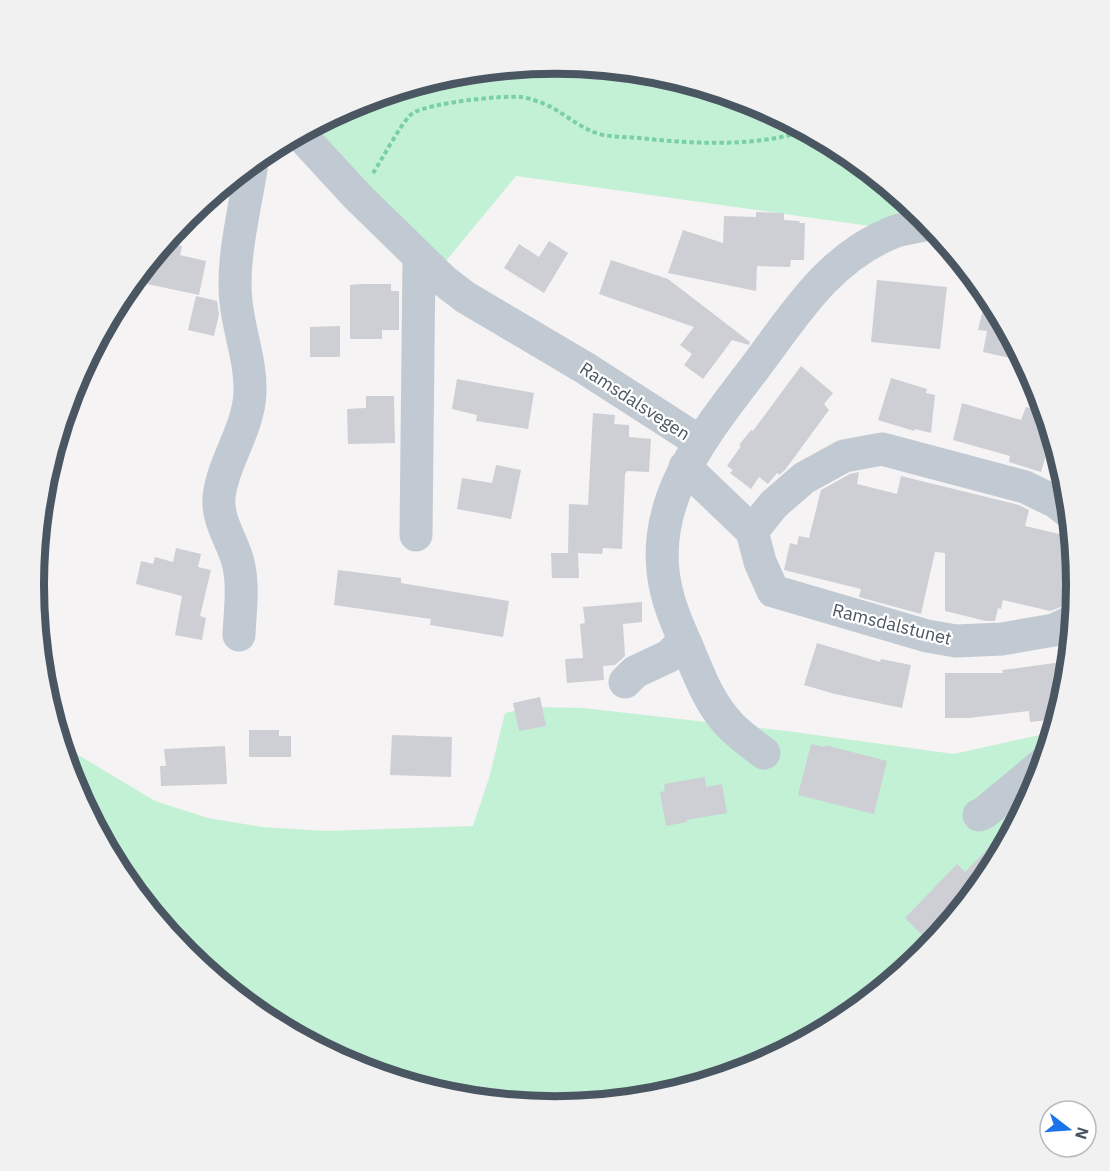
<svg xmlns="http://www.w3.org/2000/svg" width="1110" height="1171" viewBox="0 0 1110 1171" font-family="'IBM Plex Sans',sans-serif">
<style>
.green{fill:#c3f1d5}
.building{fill:#cdcfd5}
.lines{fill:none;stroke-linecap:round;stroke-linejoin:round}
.path{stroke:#7ad0a6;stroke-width:4;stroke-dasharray:4.5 3;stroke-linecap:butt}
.minor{stroke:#c1cad2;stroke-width:33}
.labels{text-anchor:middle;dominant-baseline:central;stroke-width:4.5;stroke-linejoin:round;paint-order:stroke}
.street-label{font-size:18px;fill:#4a5661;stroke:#fff}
.rim{fill:none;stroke:#4a5661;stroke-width:8}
</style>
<rect width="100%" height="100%" fill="#f5f3f3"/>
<g class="green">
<polygon points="555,64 657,74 755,103 845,152 924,217 905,231 516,176 441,267 310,128 356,103 454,73"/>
<polygon points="531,707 583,708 787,731 954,754 1053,732 1037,786 989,876 924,955 845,1020 754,1068 656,1098 555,1107 453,1097 355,1068 265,1019 186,954 121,875 73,785 60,744 155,801 208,818 262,827 326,831 473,826 489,778 505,713"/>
</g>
<g class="building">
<polygon points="756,212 784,213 784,220 800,221 799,223 805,223 804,260 791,260 790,267 757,266 756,291 668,273 683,230 723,243 724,216 756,217"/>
<polygon points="549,241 568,253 544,293 504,268 519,244 539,257"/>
<polygon points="165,242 182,246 180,255 206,261 199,295 133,281"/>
<polygon points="611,260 668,279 750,342 749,345 732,340 703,379 684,365 692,354 680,345 694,327 599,294"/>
<polygon points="877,280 947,287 940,349 871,342"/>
<polygon points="362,284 391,284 391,291 399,291 399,330 382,330 382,339 350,339 350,285"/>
<polygon points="987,293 989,296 1024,361 983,352 987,331 978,330"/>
<polygon points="196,296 217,301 219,314 214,336 188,330"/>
<polygon points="340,326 340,357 310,357 310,327"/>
<polygon points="801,366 833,393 824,404 829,410 785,470 779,475 777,473 768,484 759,477 751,489 730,473 733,470 727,466 741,446 739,445 751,430 753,431"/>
<polygon points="891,378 927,389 926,393 935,395 931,433 915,429 914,431 878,420"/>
<polygon points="457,379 534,393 528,429 476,421 477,415 452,409"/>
<polygon points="366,396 394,396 395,443 348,444 347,409 366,408"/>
<polygon points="962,403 1021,420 1026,407 1045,413 1052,435 1041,472 1009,462 1010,456 953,440"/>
<polygon points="593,413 615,415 614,424 629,425 629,437 651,439 649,472 627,471 625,474 622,549 603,548 602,554 578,553 579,578 552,578 551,553 568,553 569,504 588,505"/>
<polygon points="496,465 521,470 511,519 457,509 462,478 492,483"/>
<polygon points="859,472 857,484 897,494 901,476 1019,505 1029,510 1025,526 1072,537 1076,580 1071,603 1050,611 1003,600 1001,609 998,608 995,621 986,621 945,611 945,553 935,552 921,614 859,597 861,589 784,570 790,543 797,545 799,536 809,538 821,490 850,474"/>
<polygon points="176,548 201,554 198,567 211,570 200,616 206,618 202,640 175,635 182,596 136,584 141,561 153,564 155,557 173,562"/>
<polygon points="338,570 401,578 401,583 509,601 503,637 430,625 431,619 334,605"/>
<polygon points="642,602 642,622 623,624 625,656 615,665 603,666 604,680 567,683 565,659 583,658 580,624 585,623 583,607"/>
<polygon points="817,643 880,662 881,659 911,665 902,708 835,694 804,685"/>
<polygon points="1070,661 1067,688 1057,719 1030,722 1029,711 969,718 945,718 945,673 1003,673 1002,670"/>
<polygon points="540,697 546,726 519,731 513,703"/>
<polygon points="249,730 279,730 279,736 291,736 291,757 249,757"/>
<polygon points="392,735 452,737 451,777 390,775"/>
<polygon points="811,744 825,747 825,745 887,761 874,814 798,795"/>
<polygon points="225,746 227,784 161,786 160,766 166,766 164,749"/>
<polygon points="705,777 706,787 722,784 727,813 687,820 687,822 666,826 660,792 665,791 664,784"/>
<polygon points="1008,828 1012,832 989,876 932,945 905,918 957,864 965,872"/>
</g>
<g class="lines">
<path class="path" d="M373,173c9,-13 30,-54 40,-60 16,-10 89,-18 108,-16 9,1 22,6 30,10 18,10 32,23 52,28 12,2 24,2 36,3 56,6 113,9 167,-7"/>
<g class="minor">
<polyline points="299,133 357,196 443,280 465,297 585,368 700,442"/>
<polyline points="685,467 752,531 760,562 773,591 927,636 956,641 1002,639 1054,630 1073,621"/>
<polyline points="752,531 774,504 804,478 844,456 882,449 1025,487 1056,502 1070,513"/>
<polyline points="416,535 419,259"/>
<path d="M239,635c1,-24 5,-49 -1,-73 -6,-22 -21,-41 -19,-65 4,-36 30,-68 31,-105 1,-31 -11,-60 -14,-90 -5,-44 10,-96 16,-140"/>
<polyline points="625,682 635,672 669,656 684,641"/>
<path d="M764,753c-12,-9 -25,-18 -35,-29 -21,-22 -31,-52 -43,-80 -7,-16 -15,-33 -19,-51 -24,-93 44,-166 95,-235 37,-50 69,-100 129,-125 12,-5 26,-6 39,-9"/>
<polyline points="979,815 984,813 1044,763"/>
</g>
</g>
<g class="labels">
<g class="street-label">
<text transform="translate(635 401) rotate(33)">Ramsdalsvegen</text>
<text transform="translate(892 624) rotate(14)">Ramsdalstunet</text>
</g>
</g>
<path d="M0 0H1110V1171H0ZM44 585a511 511 0 1 1 1022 0a511 511 0 1 1-1022 0Z" fill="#f1f1f2" fill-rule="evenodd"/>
<path class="rim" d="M44 585a511 511 0 1 1 1022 0a511 511 0 1 1-1022 0Z"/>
<g transform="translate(1068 1129) rotate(107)"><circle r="28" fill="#ffffff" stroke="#b7bbc0" stroke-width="1.5"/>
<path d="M0-4.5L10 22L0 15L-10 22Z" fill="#1a73e8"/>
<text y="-9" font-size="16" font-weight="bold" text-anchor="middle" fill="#4a5661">N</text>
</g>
</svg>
